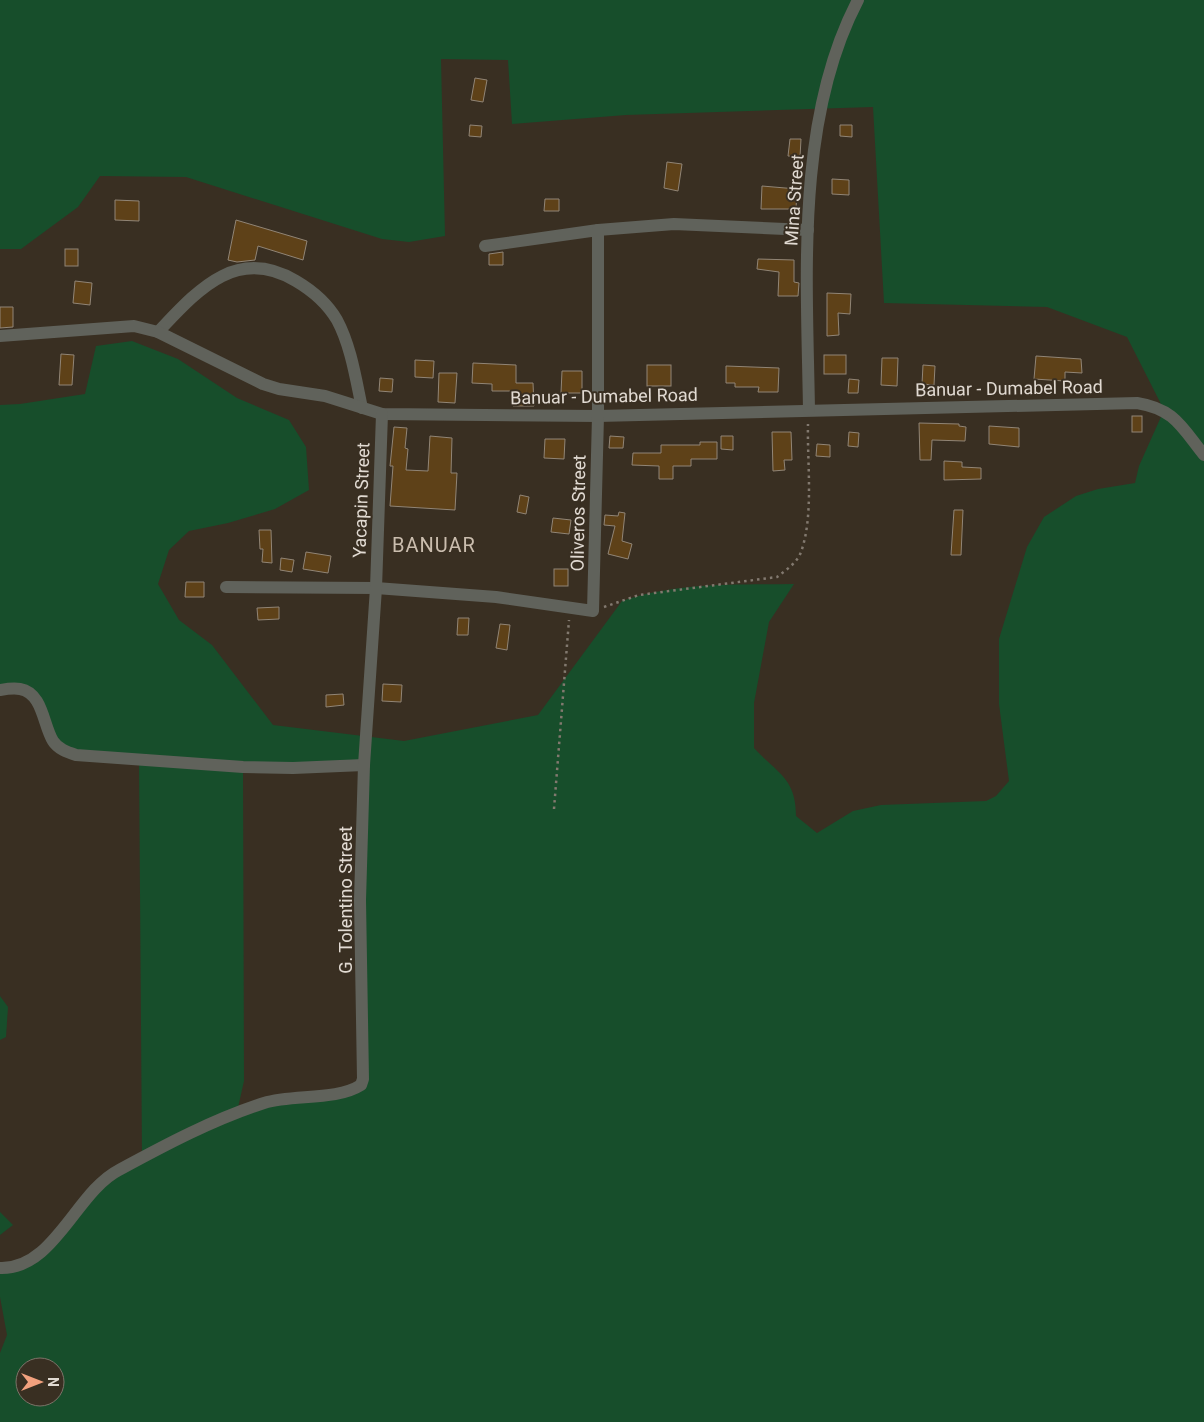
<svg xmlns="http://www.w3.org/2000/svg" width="1204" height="1422" viewBox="0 0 1204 1422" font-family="Roboto,sans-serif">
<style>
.green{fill:#174e2b;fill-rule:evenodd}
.building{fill:#5e4118;stroke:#918576}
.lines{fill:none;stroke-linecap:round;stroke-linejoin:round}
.path{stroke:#82796f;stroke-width:2.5;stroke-dasharray:2.5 4;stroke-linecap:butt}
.minor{stroke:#60625b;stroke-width:12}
.labels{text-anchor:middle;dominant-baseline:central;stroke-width:4;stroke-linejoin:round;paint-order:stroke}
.street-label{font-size:18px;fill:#e1dad2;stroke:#392f22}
.quarter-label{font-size:20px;letter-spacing:1px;fill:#cabdae;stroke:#392f22}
</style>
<rect width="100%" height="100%" fill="#392f22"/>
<g class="green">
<path d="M0,0h1204v1422h-1204v-69l7,-18 -7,-38v-29l23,-4 57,-57 62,-50 -3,-396 -77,-11 -29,-54 -33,-6v-285l20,-1 65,-10 11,-48 36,-5 46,18 59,39 52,22 17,27 3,43 -34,19 -47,14 -39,8 -20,19 -11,34 21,36 33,25 61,80 131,16 134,-26 84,-114c56,-19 114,-16 172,-17l-25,38 -15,81v45c23,25 42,30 42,68l21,17 36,-22 28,-6 105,-4 10,-5 13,-15 -10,-77v-65l28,-92 17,-30 32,-21 22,-7 37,-6 4,-17 25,-56 -37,-73 -80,-30 -163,-4 -11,-196 -247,8 -114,9 -4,-64 -67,-1 4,177 -36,6 -27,-3 -196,-62 -86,-1 -22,31 -57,42h-21zM364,765l-3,320 -124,27 7,-31 -1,-314zM25,1367h30v30h-30z"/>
<polygon points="0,996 8,1007 6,1037 0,1040"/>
<polygon points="0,1212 13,1225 0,1235"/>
</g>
<g class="building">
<polygon points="475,78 487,80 483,102 471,100"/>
<polygon points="470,125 482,126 481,137 469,136"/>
<polygon points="840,125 852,125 852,137 840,136"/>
<polygon points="790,139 801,139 800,157 788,156"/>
<polygon points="667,162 682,164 678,191 664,188"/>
<polygon points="832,179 849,180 849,195 832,194"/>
<polygon points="762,186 797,189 796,209 761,209"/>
<polygon points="545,199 559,199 559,211 544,211"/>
<polygon points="115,200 139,201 139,221 115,220"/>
<polygon points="236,220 307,241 303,260 258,246 255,260 237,262 228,260"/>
<rect x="65" y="249" width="13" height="17"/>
<polygon points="503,252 503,265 489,265 489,254"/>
<polygon points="758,259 794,260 794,282 799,283 798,296 778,296 779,272 757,269"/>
<polygon points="75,281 92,283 90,305 73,303"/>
<polygon points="827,293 851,294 850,314 838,313 839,335 827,336"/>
<polygon points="0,307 13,307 13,327 0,328"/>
<polygon points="61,354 74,355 72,385 59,385"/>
<rect x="824" y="355" width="22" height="19"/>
<polygon points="1036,356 1081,359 1082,373 1065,372 1065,381 1034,379"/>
<polygon points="882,358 898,358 897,386 881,385"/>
<polygon points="415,360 434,361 433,378 415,377"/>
<polygon points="473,363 516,365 516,383 533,383 534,406 513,406 512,391 492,391 492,384 472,383"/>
<rect x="647" y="365" width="24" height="21"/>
<polygon points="923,365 935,366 934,385 922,384"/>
<polygon points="726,366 779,368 778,392 758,392 759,387 735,387 735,383 726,383"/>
<polygon points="562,371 582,371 582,393 561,393"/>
<polygon points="439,373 457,373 455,403 438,402"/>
<polygon points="380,378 393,379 392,392 379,391"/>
<polygon points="849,379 859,380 858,393 848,393"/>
<rect x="1132" y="416" width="10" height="16"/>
<polygon points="919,423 959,424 959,426 966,427 965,441 932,440 931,460 920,460"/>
<polygon points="989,426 1019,428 1019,447 989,444"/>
<polygon points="394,427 407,428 405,448 408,449 406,470 428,471 430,436 452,438 451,473 457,473 455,510 390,506 393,466 390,466"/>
<polygon points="772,432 791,432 792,460 784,460 785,470 773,471"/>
<polygon points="849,432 859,433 858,447 848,446"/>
<polygon points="610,436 624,437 623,448 609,448"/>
<polygon points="721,436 733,436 733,450 721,449"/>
<polygon points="545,439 565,439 564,459 544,458"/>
<polygon points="700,442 717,442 717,459 691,459 691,466 673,466 673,479 659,479 659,466 632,465 633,453 661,453 661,445 700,445"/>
<polygon points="817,444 830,445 830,457 816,456"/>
<polygon points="944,461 962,462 962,467 981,468 981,479 944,480"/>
<polygon points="520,495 529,497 526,514 517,512"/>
<polygon points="954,510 963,510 961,555 951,555"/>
<polygon points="619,512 625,513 622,541 632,544 628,559 608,554 615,526 604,525 605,515 618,516"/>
<polygon points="553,518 571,520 569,534 551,532"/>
<polygon points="259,530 271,530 272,563 262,562 263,549 260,549"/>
<polygon points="306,552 331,556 328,573 303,569"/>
<polygon points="281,558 294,560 292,572 280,570"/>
<rect x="554" y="569" width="14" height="17"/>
<polygon points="186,582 204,582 204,597 185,597"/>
<polygon points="279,607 279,619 258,620 257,608"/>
<polygon points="458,618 469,618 468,635 457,635"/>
<polygon points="500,624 510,625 507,650 496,648"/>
<polygon points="383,684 402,685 401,702 382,701"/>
<polygon points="343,694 344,705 326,707 326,695"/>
</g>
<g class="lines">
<g class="path">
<path d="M604,607l35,-12 138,-18c9,-7 20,-14 24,-25 13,-36 6,-90 7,-128"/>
<polyline points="554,809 569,620"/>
</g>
<g class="minor">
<polyline points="485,246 598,230 674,224 808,230"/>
<path d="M158,332c39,-41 78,-87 138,-51 17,10 31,22 41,39 14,26 19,60 25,88"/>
<path d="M0,336l134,-10 24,6 105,52 16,5 46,7 57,18 216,2 539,-13c38,6 45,25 67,52"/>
<path d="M809,410c-2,-132 -14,-290 49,-410"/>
<polyline points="226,587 376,588 496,597 593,611 598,416 598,230"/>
<path d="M0,690c6,-1 14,-2 20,-1 23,4 23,36 33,52 5,8 14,11 23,14l167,12 50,1 71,-3"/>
<path d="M0,1268c54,2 76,-76 119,-98 46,-25 95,-51 145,-67 29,-9 72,-2 97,-18l2,-6 -3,-179 4,-135 12,-177 6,-174"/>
</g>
</g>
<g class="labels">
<g class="street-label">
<text transform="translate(794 200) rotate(-86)">Mina Street</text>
<text transform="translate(1009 388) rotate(-1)">Banuar - Dumabel Road</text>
<text transform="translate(604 396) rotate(-1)">Banuar - Dumabel Road</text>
<text transform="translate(361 500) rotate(-88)">Yacapin Street</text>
<text transform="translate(578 513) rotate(-89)">Oliveros Street</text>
<text transform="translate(345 900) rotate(-90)">G. Tolentino Street</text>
</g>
<g class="quarter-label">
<text x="434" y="545">BANUAR</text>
</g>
</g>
<g transform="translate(40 1382) rotate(90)"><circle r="24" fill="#392f22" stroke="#7c7368"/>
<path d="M0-4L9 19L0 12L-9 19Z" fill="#f2a17e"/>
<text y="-8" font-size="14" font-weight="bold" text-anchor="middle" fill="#e1dad2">N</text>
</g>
</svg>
